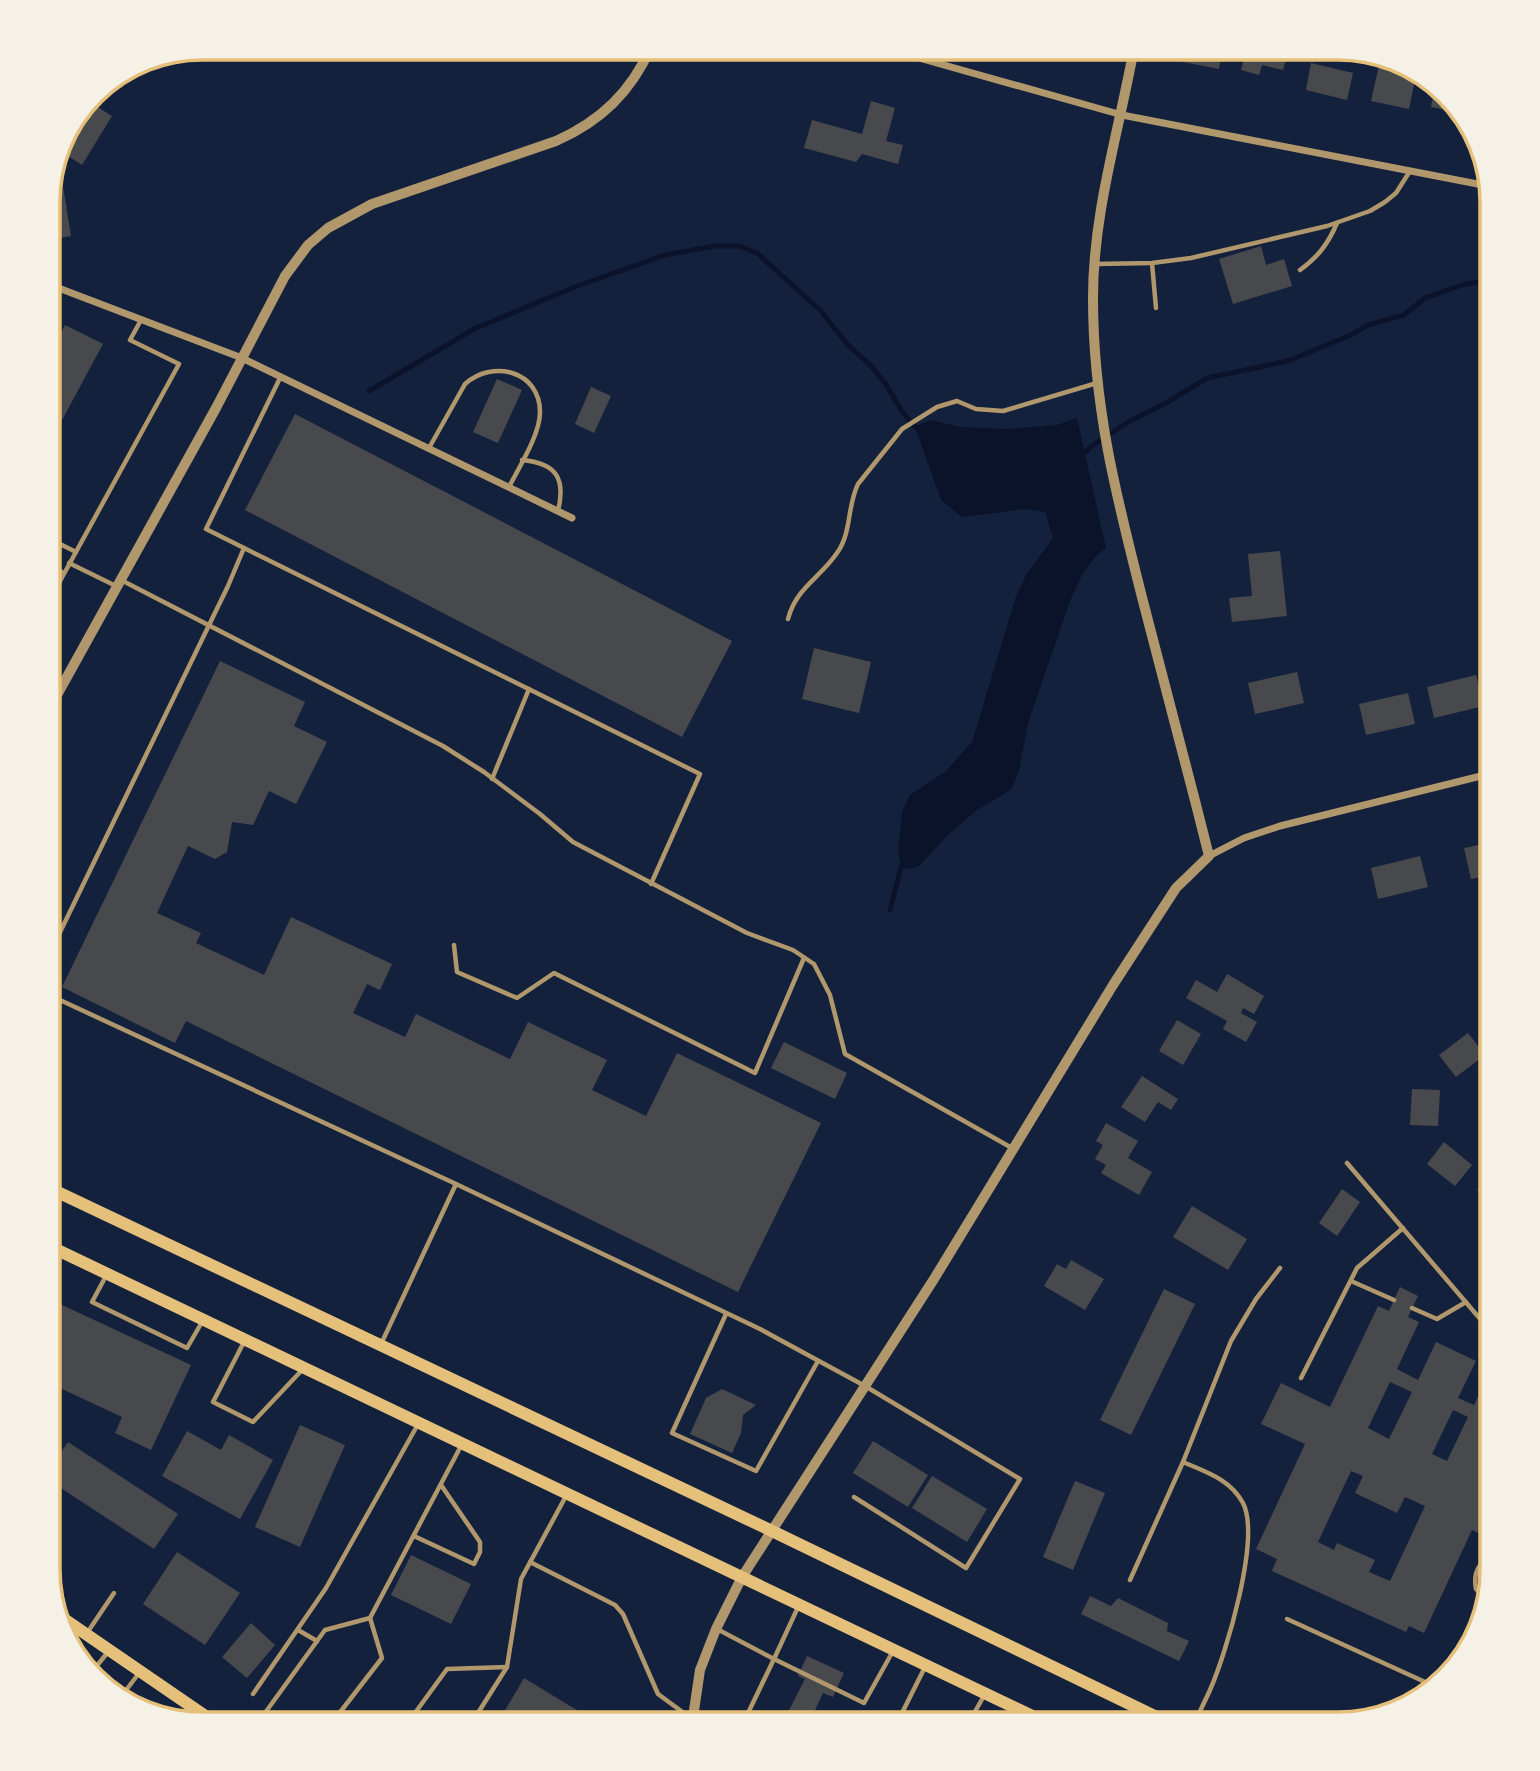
<svg xmlns="http://www.w3.org/2000/svg" width="1540" height="1771" viewBox="0 0 1540 1771" font-family="'Nunito Sans',sans-serif">
<style>
.water{fill:#0b132b}
.lines{fill:none;stroke-linecap:round;stroke-linejoin:round}
.stream{stroke:#0b132b;stroke-width:5}
.building{fill:#48494c;fill-rule:evenodd}
.path{stroke:#e5c07b;stroke-width:3.5}
.service{stroke:#b1986c;stroke-width:4.5}
.minor{stroke:#b1986c;stroke-width:7}
.tertiary{stroke:#b1986c;stroke-width:10}
.secondary{stroke:#e5c07b;stroke-width:12}
.primary{stroke:#e5c07b;stroke-width:12}
.rim{fill:none;stroke:#e5c07b;stroke-width:3.5}
</style>
<rect width="100%" height="100%" fill="#14213d"/>
<polygon class="water" points="1077,418 1106,548 1094,558 1081,577 1070,601 1028,723 1019,771 1011,790 977,810 949,834 919,866 910,869 901,867 898,852 902,812 910,795 946,771 972,742 1016,596 1026,575 1053,538 1045,512 1026,509 962,517 941,500 915,427 931,420 960,427 1007,429 1057,425"/>
<g class="lines">
<g class="stream">
<polyline points="369,391 476,328 575,287 665,255 715,246 740,246 757,253 820,310 847,344 871,366 885,383 903,413 915,427 920,428"/>
<polyline points="1080,450 1086,452 1089,448 1128,422 1166,403 1207,378 1288,361 1351,335 1368,325 1404,315 1425,298 1465,284 1493,280"/>
<polyline points="890,910 901,867"/>
</g>
</g>
<g class="building">
<polygon points="1180,48 1223,48 1219,69 1178,61"/>
<polygon points="1247,48 1289,48 1283,70 1262,65 1259,75 1241,70"/>
<polygon points="1380,61 1417,70 1409,109 1371,101"/>
<polygon points="137,62 122,88 109,80 113,78"/>
<polygon points="1311,63 1353,73 1347,100 1306,90"/>
<polygon points="1434,91 1444,93 1461,108 1463,113 1431,107"/>
<polygon points="88,101 112,116 82,165 59,150 61,143"/>
<polygon points="871,101 895,108 886,141 903,145 898,164 862,154 856,162 804,148 812,120 862,134"/>
<polygon points="62,180 71,236 48,240 48,191 50,181"/>
<polygon points="1261,246 1266,265 1284,259 1292,286 1233,304 1219,259"/>
<polygon points="65,325 103,344 48,446 48,357"/>
<polygon points="497,379 522,390 498,443 473,432"/>
<polygon points="591,387 611,396 594,433 575,424"/>
<polygon points="295,414 732,641 682,737 245,510"/>
<polygon points="1280,551 1287,616 1232,622 1229,598 1252,596 1248,554"/>
<polygon points="814,648 871,662 859,713 802,699"/>
<polygon points="220,661 305,702 294,726 327,742 296,804 269,791 253,825 232,822 227,852 215,859 188,846 157,913 201,933 196,943 264,975 291,917 392,964 380,990 367,984 353,1013 405,1037 416,1014 510,1059 528,1022 607,1060 592,1090 646,1116 677,1053 821,1123 738,1292 186,1021 175,1043 62,987"/>
<polygon points="1297,672 1304,703 1255,714 1248,683"/>
<polygon points="1476,675 1484,706 1434,718 1427,687"/>
<polygon points="1408,693 1415,724 1366,735 1359,704"/>
<polygon points="1493,842 1493,875 1471,879 1464,848"/>
<polygon points="1420,856 1428,887 1378,899 1371,868"/>
<polygon points="1227,974 1264,996 1254,1014 1243,1008 1241,1013 1257,1022 1246,1042 1223,1029 1227,1021 1186,998 1196,980 1217,992"/>
<polygon points="1177,1020 1201,1034 1183,1065 1159,1051"/>
<polygon points="1468,1033 1485,1055 1456,1077 1439,1055"/>
<polygon points="784,1042 847,1073 835,1099 771,1068"/>
<polygon points="1142,1076 1178,1099 1171,1110 1158,1102 1145,1122 1121,1107"/>
<polygon points="1412,1089 1440,1090 1438,1126 1410,1125"/>
<polygon points="1106,1123 1138,1141 1128,1158 1152,1172 1139,1195 1101,1173 1106,1165 1095,1159 1103,1145 1096,1141"/>
<polygon points="1444,1142 1472,1165 1455,1186 1427,1164"/>
<polygon points="1493,1167 1493,1201 1477,1190"/>
<polygon points="1342,1189 1360,1202 1337,1236 1319,1223"/>
<polygon points="1192,1206 1247,1239 1228,1270 1173,1237"/>
<polygon points="1071,1260 1104,1279 1085,1310 1044,1286 1057,1264 1066,1269"/>
<path d="M1400,1287l18,9 -10,21 11,5 -22,47 21,11 18,-38 40,19 -18,37 16,7 14,-29 5,2v162l-21,-10 -48,103 -15,-7 -3,6 -134,-61 5,-12 -21,-10 49,-105 -44,-20 20,-41 49,24 48,-101 11,5zM1390,1382l22,10 -23,47 -21,-11zM1453,1410l15,7 -21,44 -15,-7zM1351,1471l12,5 -8,17 42,20 8,-16 20,9 -35,75 -21,-9 6,-12 -38,-17 -3,7 -16,-8z"/>
<polygon points="1164,1289 1195,1304 1131,1435 1100,1420"/>
<polygon points="47,1298 191,1365 151,1450 115,1433 122,1417 47,1382"/>
<polygon points="722,1389 756,1405 743,1415 741,1433 732,1453 690,1434 706,1398"/>
<polygon points="300,1425 345,1445 300,1547 255,1527"/>
<polygon points="187,1431 221,1450 229,1435 273,1460 240,1519 162,1476"/>
<polygon points="873,1441 928,1475 908,1507 853,1473"/>
<polygon points="68,1442 178,1514 154,1549 47,1479 47,1473"/>
<polygon points="932,1476 987,1509 967,1542 912,1508"/>
<polygon points="1075,1481 1105,1493 1073,1570 1043,1557"/>
<polygon points="177,1552 240,1593 205,1645 143,1604"/>
<polygon points="411,1555 471,1584 451,1624 391,1595"/>
<polygon points="1090,1596 1111,1606 1118,1598 1168,1623 1167,1631 1189,1641 1179,1661 1081,1614"/>
<polygon points="251,1623 275,1645 247,1678 222,1657"/>
<polygon points="807,1656 844,1673 833,1697 823,1693 810,1721 816,1724 782,1724 805,1679 798,1676"/>
<polygon points="524,1678 585,1715 580,1724 497,1724"/>
</g>
<g class="lines">
<g class="path">
<polyline points="101,1676 115,1685"/>
<polyline points="133,1698 154,1713"/>
</g>
<g class="service">
<polyline points="1152,263 1156,308"/>
<polyline points="1096,264 1152,263 1191,258 1327,226 1370,211 1385,202 1396,193 1410,171"/>
<path d="M1300,270c18,-13 28,-26 37,-47"/>
<path d="M429,448l36,-64c28,-25 75,-13 75,28 0,23 -21,55 -31,75"/>
<path d="M522,460c34,3 44,18 36,51"/>
<polyline points="48,538 76,552"/>
<polyline points="244,548 700,774 651,884"/>
<polyline points="69,563 116,586"/>
<polyline points="48,565 64,573"/>
<polyline points="121,580 443,746 484,772 540,814 573,842 747,933 793,950 814,964 830,995 845,1054 1012,1148"/>
<polyline points="48,603 179,364 130,340 141,320"/>
<path d="M788,619c8,-31 32,-41 49,-66 15,-21 10,-47 21,-69l44,-55 35,-22 20,-6 19,8 27,2 94,-28"/>
<polyline points="492,779 529,689"/>
<polyline points="454,945 457,972 517,998 554,973 755,1073 804,958"/>
<polyline points="47,959 228,586 244,548 206,529 281,376"/>
<polyline points="47,994 456,1184 382,1342"/>
<polyline points="1347,1163 1493,1334"/>
<polyline points="456,1184 760,1329 865,1386 1020,1479 966,1568 854,1497"/>
<polyline points="107,1274 92,1302 187,1348 202,1322"/>
<polyline points="47,1277 61,1252"/>
<polyline points="1351,1281 1394,1300"/>
<polyline points="1412,1308 1437,1319 1466,1302"/>
<polyline points="726,1314 672,1433 756,1471 818,1361"/>
<polyline points="245,1340 213,1402 253,1422 303,1369"/>
<polyline points="1301,1378 1357,1268 1403,1228"/>
<polyline points="1183,1462 1231,1341 1256,1299 1280,1268"/>
<polyline points="414,1536 474,1564 480,1552 480,1542 441,1485"/>
<polyline points="530,1562 615,1605 623,1614 658,1694 692,1719"/>
<path d="M1130,1580l53,-118c23,10 47,17 60,41 18,35 -17,151 -33,187 -5,11 -11,23 -16,34"/>
<path d="M1486,1598l-10,-9c-3,-15 2,-28 17,-32"/>
<polyline points="1287,1619 1436,1687"/>
<polyline points="717,1629 774,1659 799,1605"/>
<polyline points="298,1630 317,1641"/>
<polyline points="87,1633 114,1593"/>
<polyline points="91,1673 108,1652"/>
<polyline points="253,1694 326,1588 417,1426"/>
<polyline points="121,1697 139,1673"/>
<polyline points="257,1724 325,1630 370,1618 462,1444"/>
<polyline points="331,1724 382,1658 370,1618"/>
<polyline points="407,1724 447,1669 507,1667"/>
<polyline points="471,1724 507,1667 521,1579 566,1496"/>
<polyline points="747,1724 749,1711 774,1659 864,1703 893,1651"/>
<polyline points="918,1724 901,1715 925,1667"/>
<polyline points="968,1724 985,1694"/>
</g>
<g class="minor">
<polyline points="880,47 1122,115 1488,186"/>
<polyline points="48,284 242,358 572,518"/>
<polyline points="1209,856 1244,838 1280,826 1493,773"/>
</g>
<g class="tertiary">
<path d="M47,713l169,-305 69,-132 23,-31 20,-17 44,-24 184,-63c45,-20 75,-49 95,-94"/>
<path d="M692,1724l8,-54 16,-41 26,-52 192,-298 179,-294 63,-97 33,-32c-21,-84 -43,-168 -65,-251 -27,-106 -51,-197 -51,-307 0,-86 26,-167 41,-250"/>
</g>
<polyline class="secondary" points="64,1619 217,1724"/>
<g class="primary">
<polyline points="47,1187 772,1531 1171,1724"/>
<polyline points="47,1245 1049,1724"/>
</g>
</g>
<path d="M0 0H1540V1771H0ZM202 60H1338A142 142 0 0 1 1480 202V1570A142 142 0 0 1 1338 1712H202A142 142 0 0 1 60 1570V202A142 142 0 0 1 202 60Z" fill="#f6f1e7" fill-rule="evenodd"/>
<path class="rim" d="M202 60H1338A142 142 0 0 1 1480 202V1570A142 142 0 0 1 1338 1712H202A142 142 0 0 1 60 1570V202A142 142 0 0 1 202 60Z"/>
</svg>
